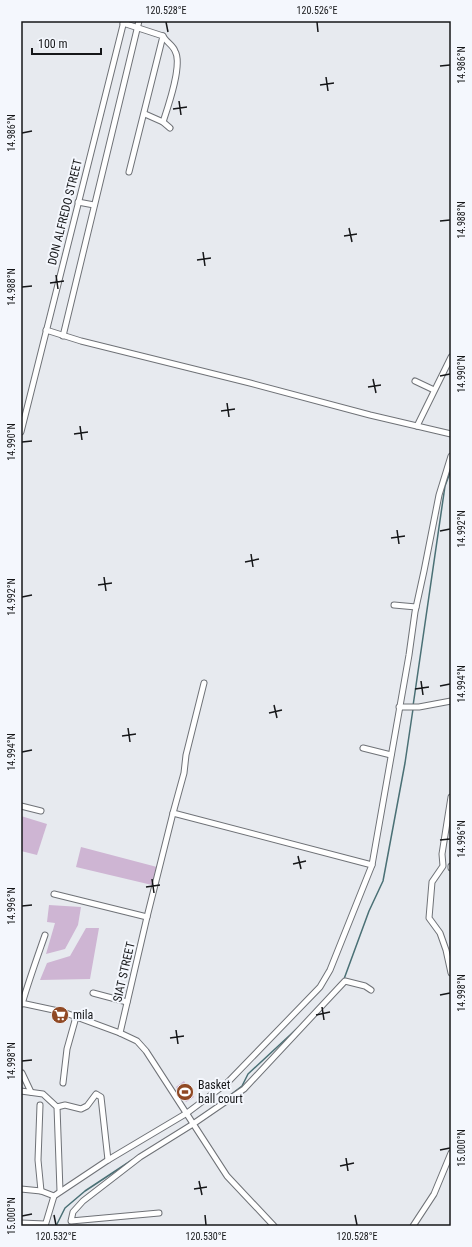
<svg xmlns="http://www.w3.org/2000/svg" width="472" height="1247" viewBox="0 0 472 1247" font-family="'Roboto Condensed',sans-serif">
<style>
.green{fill:#ceb5d3}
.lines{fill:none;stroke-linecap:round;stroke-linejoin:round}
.stream{stroke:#4a7075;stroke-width:1.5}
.minor-casing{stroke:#6f7277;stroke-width:7}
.minor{stroke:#fff;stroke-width:5}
.ticks{fill:none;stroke:#161719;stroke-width:1.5}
.labels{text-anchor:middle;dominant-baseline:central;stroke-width:4;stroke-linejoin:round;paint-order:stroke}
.street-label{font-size:12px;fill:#161719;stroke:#f4f7fd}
.poi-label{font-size:12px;fill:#161719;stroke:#f4f7fd;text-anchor:start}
.neatline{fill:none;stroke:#161719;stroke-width:1.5}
.ticks-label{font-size:10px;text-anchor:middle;fill:#161719}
</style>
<rect width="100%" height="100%" fill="#e7eaef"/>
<g class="green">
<polygon points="21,816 47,824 37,855 21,851"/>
<polygon points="81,847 157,867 152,885 76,867"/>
<polygon points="49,905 81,907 78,925 65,949 46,954 55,923 47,922"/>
<polygon points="86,928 99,928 90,979 40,980 47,963 70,956"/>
<polygon points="184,1081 194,1097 186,1102 176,1087"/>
</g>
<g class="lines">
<g class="stream">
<polyline points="413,706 445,486 451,470"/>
<polyline points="344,979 369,911 383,881 405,763 413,709"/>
<polyline points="220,1103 242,1086 248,1074 303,1023"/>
<polyline points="56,1226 65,1208 85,1191 132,1160"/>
</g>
<defs>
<g id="minor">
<polyline points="123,23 163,36 129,172"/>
<polyline points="145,114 163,122 170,128"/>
<path d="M163,122c5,-15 20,-58 12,-71 -2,-6 -9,-9 -12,-15"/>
<polyline points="78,202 94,205"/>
<polyline points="46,330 81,341 250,383 370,415 451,434"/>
<polyline points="63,336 139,21"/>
<polyline points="415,381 434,390"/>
<polyline points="417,426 451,357"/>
<polyline points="21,432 124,21"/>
<polyline points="394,605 416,607"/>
<polyline points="399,707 419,707 451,701"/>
<polyline points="363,748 391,755"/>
<polyline points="451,797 442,854 443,866 432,882 429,918 440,933 446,950 451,973"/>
<polyline points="21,806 41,811"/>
<polyline points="173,813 372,865"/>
<polyline points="451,866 451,868"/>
<polyline points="54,894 147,917"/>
<polyline points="93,993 127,1002"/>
<polyline points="21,1003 63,1012 120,1033 137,1041 146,1051 227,1176 274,1226"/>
<path d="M22,1004c7,-24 15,-46 23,-69"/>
<polyline points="120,1033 147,917 173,813 184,773 186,755 204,683"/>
<polyline points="22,1073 31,1092"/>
<polyline points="63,1083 67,1049 76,1017"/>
<polyline points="21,1091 43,1094 57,1107 60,1191"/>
<polyline points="40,1105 38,1160 41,1191"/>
<polyline points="57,1107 65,1105 81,1109 87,1106 96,1094 101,1097 108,1160"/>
<polyline points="21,1189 41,1191 54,1196"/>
<polyline points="159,1213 71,1221 73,1212 83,1201 140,1157 193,1124 244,1089 345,981 365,986 371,990"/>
<polyline points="21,1223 45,1224"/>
<polyline points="45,1226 54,1196 108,1160 187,1113 227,1083 320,987 330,970 372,865 409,655 415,612 424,571 439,495 451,456"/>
<polyline points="413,1226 434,1194 451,1153"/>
</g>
</defs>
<use href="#minor" class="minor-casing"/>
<use href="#minor" class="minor"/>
</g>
<path class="ticks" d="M166,22l2,10M317,22l1,10M440,66l10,-1M326,77l2,14M320,85l14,-2M179,101l2,14M173,109l14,-2M22,133l10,-2M440,221l10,-1M349,228l3,14M344,236l13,-2M203,252l2,14M197,260l14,-2M56,275l2,14M50,283l14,-2M22,287l10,-1M440,376l10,-2M373,379l3,14M368,387l13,-2M227,403l2,14M221,411l14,-2M80,426l2,14M74,434l14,-2M22,442l10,-1M397,530l2,14M440,531l10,-2M391,538l14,-2M251,554l2,13M245,562l14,-3M104,577l2,14M98,585l14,-2M22,597l10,-2M421,681l2,14M440,686l10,-2M415,689l14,-2M274,705l3,13M269,713l13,-3M128,728l2,14M122,736l14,-2M22,752l10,-2M440,840l10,-1M298,856l3,13M293,864l13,-3M152,879l2,14M146,887l14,-2M22,906l10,-1M440,995l10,-2M322,1007l2,13M316,1015l14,-3M176,1030l2,14M170,1038l14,-2M22,1061l10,-1M440,1150l10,-2M346,1158l2,13M340,1166l14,-3M199,1181l3,14M194,1189l13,-2M54,1215l2,10M205,1215l1,10M355,1215l2,10M22,1216l10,-2"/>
<defs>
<symbol id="supermarket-disc" viewBox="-11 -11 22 22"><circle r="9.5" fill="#904924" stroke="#f4f7fd"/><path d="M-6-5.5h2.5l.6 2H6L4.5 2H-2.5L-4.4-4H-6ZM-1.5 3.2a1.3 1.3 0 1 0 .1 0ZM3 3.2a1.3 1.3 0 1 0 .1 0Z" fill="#fff"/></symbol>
<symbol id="stadium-disc" viewBox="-11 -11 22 22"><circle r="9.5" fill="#904924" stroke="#f4f7fd"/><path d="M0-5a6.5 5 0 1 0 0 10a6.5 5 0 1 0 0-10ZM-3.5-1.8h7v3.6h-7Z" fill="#fff"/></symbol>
</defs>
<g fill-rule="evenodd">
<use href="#supermarket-disc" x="50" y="1005" width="20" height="20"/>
<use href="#stadium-disc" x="175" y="1082" width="20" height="20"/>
</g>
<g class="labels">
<g class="street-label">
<text transform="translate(65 212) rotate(-76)">DON ALFREDO STREET</text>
<text transform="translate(124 972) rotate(-77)">SIAT STREET</text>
</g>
<g class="poi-label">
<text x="73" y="1015">mila</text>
<text x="198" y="1085">Basket<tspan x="198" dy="14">ball court</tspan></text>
</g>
</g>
<rect width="472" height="1247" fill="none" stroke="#f4f7fd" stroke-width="44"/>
<path d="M32 48v6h69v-6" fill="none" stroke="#161719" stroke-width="2"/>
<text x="38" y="48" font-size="12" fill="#161719" stroke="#f4f7fd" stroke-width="3" paint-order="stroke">100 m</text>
<rect x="22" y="22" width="428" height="1203" class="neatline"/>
<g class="ticks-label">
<text x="166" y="14">120.528°E</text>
<text x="317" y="14">120.526°E</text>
<text transform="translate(461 65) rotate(-90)" y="4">14.986°N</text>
<text transform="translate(11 133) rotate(-90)" y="4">14.986°N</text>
<text transform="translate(461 220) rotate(-90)" y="4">14.988°N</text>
<text transform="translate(11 287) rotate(-90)" y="4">14.988°N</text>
<text transform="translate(461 374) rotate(-90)" y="4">14.990°N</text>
<text transform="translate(11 442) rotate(-90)" y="4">14.990°N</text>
<text transform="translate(461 529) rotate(-90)" y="4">14.992°N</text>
<text transform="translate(11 597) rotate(-90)" y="4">14.992°N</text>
<text transform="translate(461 684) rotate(-90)" y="4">14.994°N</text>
<text transform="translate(11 752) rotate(-90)" y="4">14.994°N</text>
<text transform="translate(461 839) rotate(-90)" y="4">14.996°N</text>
<text transform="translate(11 906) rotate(-90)" y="4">14.996°N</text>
<text transform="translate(461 993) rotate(-90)" y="4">14.998°N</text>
<text transform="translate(11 1061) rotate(-90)" y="4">14.998°N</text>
<text transform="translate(461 1148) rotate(-90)" y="4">15.000°N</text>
<text transform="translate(11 1216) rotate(-90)" y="4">15.000°N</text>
<text x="56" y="1240">120.532°E</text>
<text x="206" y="1240">120.530°E</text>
<text x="357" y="1240">120.528°E</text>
</g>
</svg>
